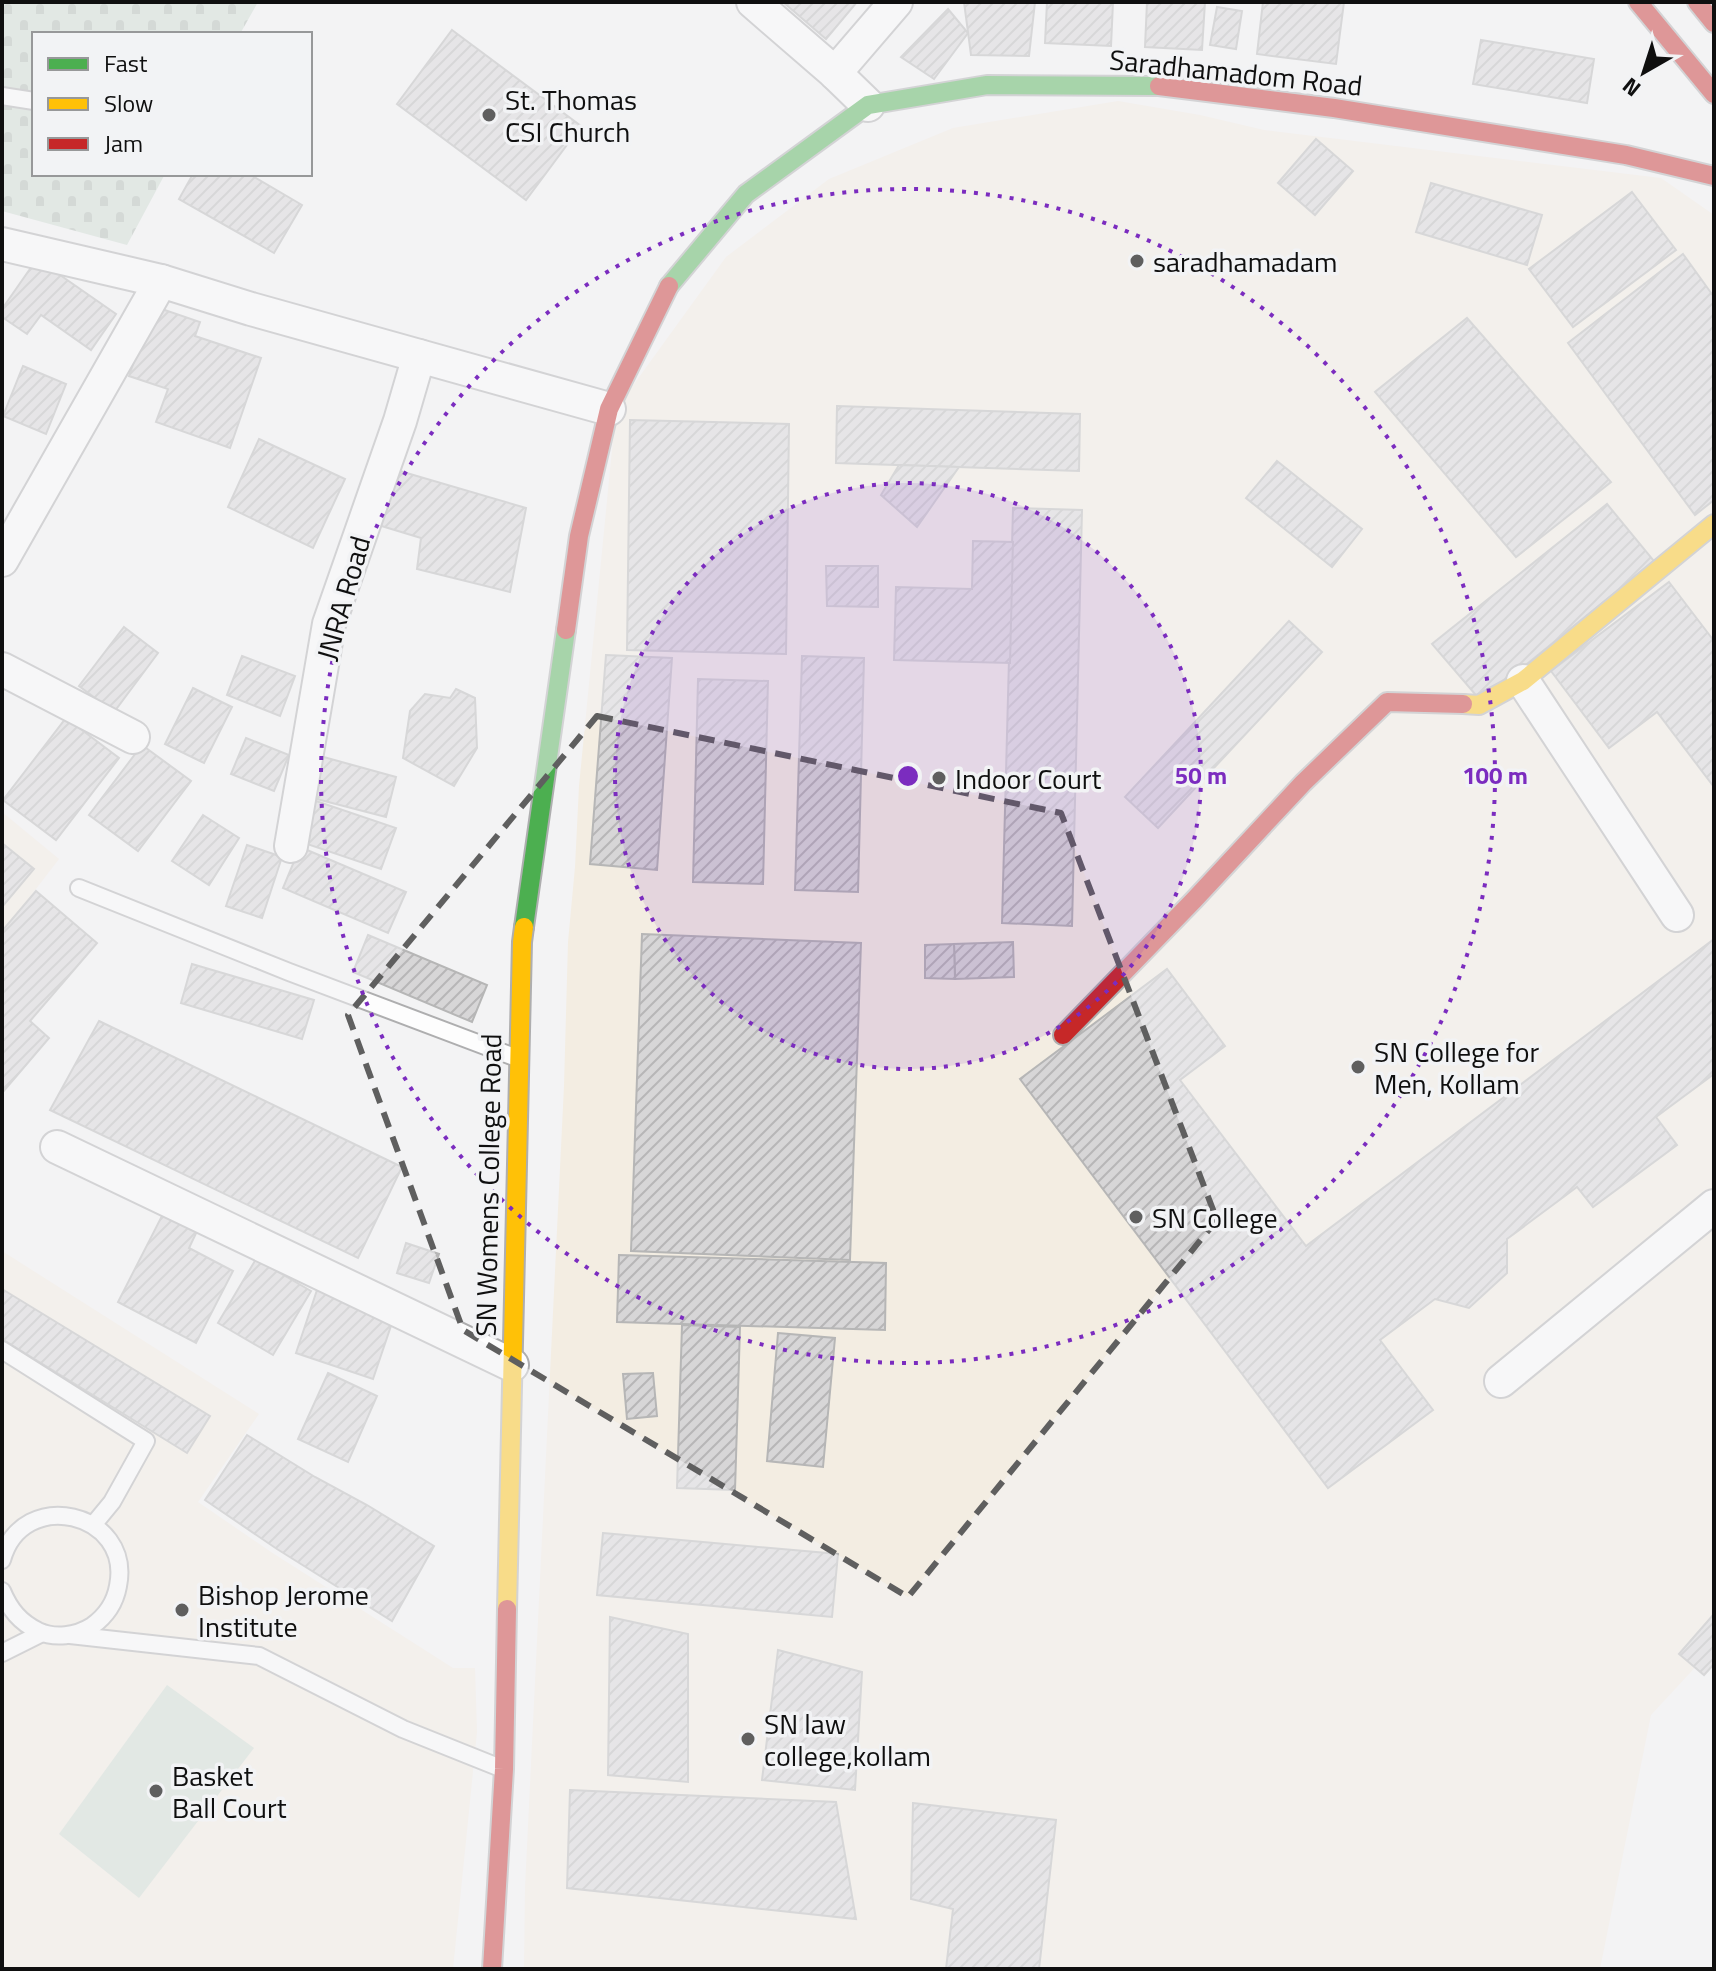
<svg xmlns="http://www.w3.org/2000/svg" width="1716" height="1971" viewBox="0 0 1716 1971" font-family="'Titillium Web',sans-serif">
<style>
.education{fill:#f3ede2}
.cemetery{fill:url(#cemetery-stones)}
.pitch{fill:#cedbd1}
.building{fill:url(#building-hatch);stroke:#b6b6b6;stroke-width:2}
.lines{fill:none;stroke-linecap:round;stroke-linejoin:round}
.lane-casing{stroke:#aeaeaf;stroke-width:20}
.street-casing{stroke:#aeaeaf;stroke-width:36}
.fast-casing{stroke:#aeaeaf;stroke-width:22}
.slow-casing{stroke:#aeaeaf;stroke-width:22}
.jam-casing{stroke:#aeaeaf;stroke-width:22}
.lane{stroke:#fdfdfd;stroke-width:16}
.street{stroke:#fdfdfd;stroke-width:32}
.fast{stroke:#4caf50;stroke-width:18}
.slow{stroke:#ffc107;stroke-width:18}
.jam{stroke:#c62828;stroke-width:18}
.marked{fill:none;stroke:#5f5f5f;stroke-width:6;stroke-dasharray:16 10;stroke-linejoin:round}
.ring{fill:none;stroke:#7b2cbf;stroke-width:4;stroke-dasharray:4 8}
.poi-dot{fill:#5f5f5f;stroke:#f2f3f5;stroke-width:3}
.labels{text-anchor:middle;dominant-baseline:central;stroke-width:7;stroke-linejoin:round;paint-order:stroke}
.street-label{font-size:28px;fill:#0f0f0f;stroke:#f2f3f5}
.poi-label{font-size:28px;fill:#0f0f0f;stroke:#f2f3f5;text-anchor:start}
.centre{fill:#7b2cbf;stroke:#f2f3f5;stroke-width:4}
.ring-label{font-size:24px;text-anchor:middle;font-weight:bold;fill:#7b2cbf;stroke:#f2f3f5;stroke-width:7;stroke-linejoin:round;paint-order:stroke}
</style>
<defs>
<pattern id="cemetery-stones" width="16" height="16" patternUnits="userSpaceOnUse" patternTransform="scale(2)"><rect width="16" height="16" fill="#cedbd1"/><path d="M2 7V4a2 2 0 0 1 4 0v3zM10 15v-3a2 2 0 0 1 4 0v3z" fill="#b0bbb2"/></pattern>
<pattern id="building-hatch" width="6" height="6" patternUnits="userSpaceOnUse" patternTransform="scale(2)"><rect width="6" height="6" fill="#d7d6d7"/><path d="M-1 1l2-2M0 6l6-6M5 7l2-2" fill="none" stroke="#b7b6b7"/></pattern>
</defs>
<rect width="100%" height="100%" fill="#f3f3f4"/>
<g class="education">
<polygon points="1118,101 1200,115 1264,130 1661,178 1714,215 1714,1647 1651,1715 1600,1969 524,1969 525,1888 564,1086 568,942 575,867 579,786 616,409 726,257 829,179 953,128"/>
<polygon points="2,812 59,859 2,933"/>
<polygon points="2,1251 259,1414 198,1502 271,1552 453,1668 475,1668 477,1732 453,1969 2,1969"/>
</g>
<polygon class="cemetery" points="2,2 258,2 240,34 34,34 34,174 165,174 127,245 2,211"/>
<polygon class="pitch" points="167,1685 254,1748 139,1898 59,1834"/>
<g class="building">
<polygon points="783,2 857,2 826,39"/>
<polygon points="964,2 1035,2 1029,56 971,55"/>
<polygon points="1047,2 1113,2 1111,46 1045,43"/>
<polygon points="1147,2 1205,2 1202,50 1145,47"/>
<polygon points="1263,2 1344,2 1336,64 1257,54"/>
<polygon points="1217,7 1242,11 1236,49 1210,45"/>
<polygon points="948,9 968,33 934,79 901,57"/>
<polygon points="452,30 581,126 526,200 397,104"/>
<polygon points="1481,40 1594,59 1587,103 1473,84"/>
<polygon points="1316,139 1353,171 1315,215 1278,183"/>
<polygon points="193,174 249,174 302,205 274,253 179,199"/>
<polygon points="1431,183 1542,215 1527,265 1416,232"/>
<polygon points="1632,192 1676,250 1573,327 1529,269"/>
<polygon points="1683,254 1714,297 1714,500 1695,515 1568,343"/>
<polygon points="37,259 116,314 91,350 41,315 27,334 2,317 2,309"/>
<polygon points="153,306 200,322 195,336 261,358 230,448 156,422 168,389 129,376"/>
<polygon points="1467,318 1611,482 1516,557 1375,392"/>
<polygon points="23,366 66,384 46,434 3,416"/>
<polygon points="837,406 1080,414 1079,471 836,463"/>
<polygon points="630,420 789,424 786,654 627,650"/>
<polygon points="259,439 345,479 313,548 228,507"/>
<polygon points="1277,461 1362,529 1332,567 1246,498"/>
<polygon points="899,465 959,467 917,527 881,495"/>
<polygon points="393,469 526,508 510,592 417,569 421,538 375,524"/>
<polygon points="1607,504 1654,561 1481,701 1432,644"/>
<polygon points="1013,508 1082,510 1072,926 1002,923"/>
<polygon points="973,541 1013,542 1010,663 894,660 896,587 972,589"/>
<polygon points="826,566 878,566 878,607 827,606"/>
<polygon points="1669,582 1714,641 1714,787 1657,712 1609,748 1551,671"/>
<polygon points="1289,621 1322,652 1158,828 1125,797"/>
<polygon points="124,627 158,653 114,712 79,686"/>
<polygon points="606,655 672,658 657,870 590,864"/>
<polygon points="242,656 295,676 280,716 227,695"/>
<polygon points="802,656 864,658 858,892 795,890"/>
<polygon points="698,679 768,681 763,884 693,882"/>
<polygon points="193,688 232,707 204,763 165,744"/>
<polygon points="456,689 475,698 477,748 454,786 403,758 410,711 425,694 450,698"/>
<polygon points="66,718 119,758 56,840 3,800"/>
<polygon points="246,738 289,755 274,791 231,774"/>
<polygon points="142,745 191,781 138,851 89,815"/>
<polygon points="320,756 396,777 386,817 309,797"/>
<polygon points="316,801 396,828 381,869 301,842"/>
<polygon points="203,815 239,838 209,885 172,861"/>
<polygon points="2,843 34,869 2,907"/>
<polygon points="247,845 282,857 262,918 226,906"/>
<polygon points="300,847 406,892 388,933 283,888"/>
<polygon points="36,891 97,943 30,1021 49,1038 2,1093 2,931"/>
<polygon points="642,934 861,943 850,1260 631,1251"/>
<polygon points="368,935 487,985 472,1022 353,972"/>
<polygon points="1714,939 1714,1074 1656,1117 1677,1145 1593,1207 1577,1187 1507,1239 1507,1273 1469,1308 1435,1299 1380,1340 1433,1410 1328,1488 1020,1079 1167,969 1225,1046 1180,1080 1306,1246"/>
<polygon points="1013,942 1014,977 955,979 954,944"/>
<polygon points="954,944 955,979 925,978 925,945"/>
<polygon points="192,964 314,1000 302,1039 181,1003"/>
<polygon points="99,1021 402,1167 358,1258 50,1110"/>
<polygon points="165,1210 199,1227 189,1248 233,1271 196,1343 118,1302"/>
<polygon points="406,1243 439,1254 429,1283 397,1273"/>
<polygon points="619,1255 886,1263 885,1330 617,1322"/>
<polygon points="256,1259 311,1291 273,1355 218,1323"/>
<polygon points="319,1284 396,1311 373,1379 296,1353"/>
<polygon points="2,1289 210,1416 187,1453 2,1339"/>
<polygon points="682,1325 740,1327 735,1490 677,1488"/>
<polygon points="778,1333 835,1338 823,1467 767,1461"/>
<polygon points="328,1373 377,1396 348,1462 298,1439"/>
<polygon points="653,1373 657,1416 627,1419 623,1374"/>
<polygon points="247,1435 315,1477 367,1505 434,1546 392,1621 277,1549 205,1500"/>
<polygon points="603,1533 838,1554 832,1617 597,1595"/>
<polygon points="1714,1614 1714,1664 1704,1675 1679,1654"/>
<polygon points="610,1617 688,1634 688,1782 608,1775"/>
<polygon points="778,1650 862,1672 855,1790 762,1780"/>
<polygon points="570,1790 836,1802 856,1919 567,1888"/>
<polygon points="913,1803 1056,1820 1039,1969 946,1969 953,1909 911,1899"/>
</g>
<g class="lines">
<defs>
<g id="lane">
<polyline points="2,96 34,101"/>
<polyline points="79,888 289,972 517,1058"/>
<polyline points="2,1350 146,1441 112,1502 93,1525"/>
<path d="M2,1560c20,-74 131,-48 116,26 -3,17 -12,30 -26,40 -16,10 -37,13 -54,5 -18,-9 -28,-21 -36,-40"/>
<polyline points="70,1635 259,1656 403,1729 503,1769"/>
<polyline points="2,1653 42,1633"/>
</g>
<g id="street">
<polyline points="753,2 835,73 868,105"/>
<polyline points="835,73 896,2"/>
<polyline points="2,244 161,281 251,309 609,409"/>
<polyline points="2,560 161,281"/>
<polyline points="2,669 133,737"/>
<polyline points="1523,681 1677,915"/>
<polyline points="291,846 329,624 400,421 419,356"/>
<polyline points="57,1147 512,1365"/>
<polyline points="1501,1381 1714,1206"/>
</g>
<g id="fast">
<polyline points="669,286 746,194 868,105 987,85 1159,86"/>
<polyline points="524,927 566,630"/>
</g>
<g id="slow">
<polyline points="1463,704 1479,705 1523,681 1714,524"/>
<polyline points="507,1609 522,942 524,927"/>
</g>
<g id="jam">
<polyline points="1638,2 1714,94"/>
<polyline points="1697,2 1714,23"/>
<polyline points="1159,86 1334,108 1626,155 1714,176"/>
<polyline points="566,630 579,536 609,409 669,286"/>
<polyline points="1063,1035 1194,900 1303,783 1387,702 1463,704"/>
<polyline points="492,1969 504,1769 507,1609"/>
</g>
</defs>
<use href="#lane" class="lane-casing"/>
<use href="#street" class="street-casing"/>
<use href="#fast" class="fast-casing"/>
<use href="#slow" class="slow-casing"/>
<use href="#jam" class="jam-casing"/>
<use href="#lane" class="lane"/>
<use href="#street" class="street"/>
<use href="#fast" class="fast"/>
<use href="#slow" class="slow"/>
<use href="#jam" class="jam"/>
</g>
<path d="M0 0H1716V1971H0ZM597,716l464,97 156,407 -309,377 -445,-267 -115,-315z" fill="#f3f3f4" fill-opacity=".55" fill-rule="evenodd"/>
<path class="marked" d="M597,716l464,97 156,407 -309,377 -445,-267 -115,-315z"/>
<circle cx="908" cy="776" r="293" fill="#7b2cbf" fill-opacity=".12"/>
<g class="ring">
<circle cx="908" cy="776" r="293"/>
<circle cx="908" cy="776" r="587"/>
</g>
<g class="poi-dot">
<circle cx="489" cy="115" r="8"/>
<circle cx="1137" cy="261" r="8"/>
<circle cx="939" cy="778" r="8"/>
<circle cx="1358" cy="1067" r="8"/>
<circle cx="1136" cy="1217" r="8"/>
<circle cx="182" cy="1610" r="8"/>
<circle cx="748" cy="1739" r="8"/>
<circle cx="156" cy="1791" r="8"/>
</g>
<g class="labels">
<g class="street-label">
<text transform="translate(1236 72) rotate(6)">Saradhamadom Road</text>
<text transform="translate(343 598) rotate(-74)">JNRA Road</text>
<text transform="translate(488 1185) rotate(-89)">SN Womens College Road</text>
</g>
<g class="poi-label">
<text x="505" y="99">St. Thomas<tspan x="505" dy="32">CSI Church</tspan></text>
<text x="1153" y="261">saradhamadam</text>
<text x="955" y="778">Indoor Court</text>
<text x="1374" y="1051">SN College for<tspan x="1374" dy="32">Men, Kollam</tspan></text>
<text x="1152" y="1217">SN College</text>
<text x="198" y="1594">Bishop Jerome<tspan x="198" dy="32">Institute</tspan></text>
<text x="764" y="1723">SN law<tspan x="764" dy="32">college,kollam</tspan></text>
<text x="172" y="1775">Basket<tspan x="172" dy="32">Ball Court</tspan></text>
</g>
</g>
<circle cx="908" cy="776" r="12" class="centre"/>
<g class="ring-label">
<text x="1201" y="784">50 m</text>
<text x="1495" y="784">100 m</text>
</g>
<rect width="1716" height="1971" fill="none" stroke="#0f0f0f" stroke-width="8"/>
<rect x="32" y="32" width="280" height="144" fill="#f2f3f5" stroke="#979899" stroke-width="2"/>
<rect x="48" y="58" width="40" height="12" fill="#4caf50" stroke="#979899" stroke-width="2"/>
<text x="104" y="72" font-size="24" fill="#0f0f0f">Fast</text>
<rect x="48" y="98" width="40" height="12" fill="#ffc107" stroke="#979899" stroke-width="2"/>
<text x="104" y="112" font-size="24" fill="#0f0f0f">Slow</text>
<rect x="48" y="138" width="40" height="12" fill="#c62828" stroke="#979899" stroke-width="2"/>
<text x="104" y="152" font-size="24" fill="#0f0f0f">Jam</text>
<g transform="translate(1644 72) rotate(219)" stroke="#f2f3f5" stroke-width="6" paint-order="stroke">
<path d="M0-6L14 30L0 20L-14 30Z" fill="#0f0f0f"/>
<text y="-12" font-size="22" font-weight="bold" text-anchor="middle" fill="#0f0f0f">N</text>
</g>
</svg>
